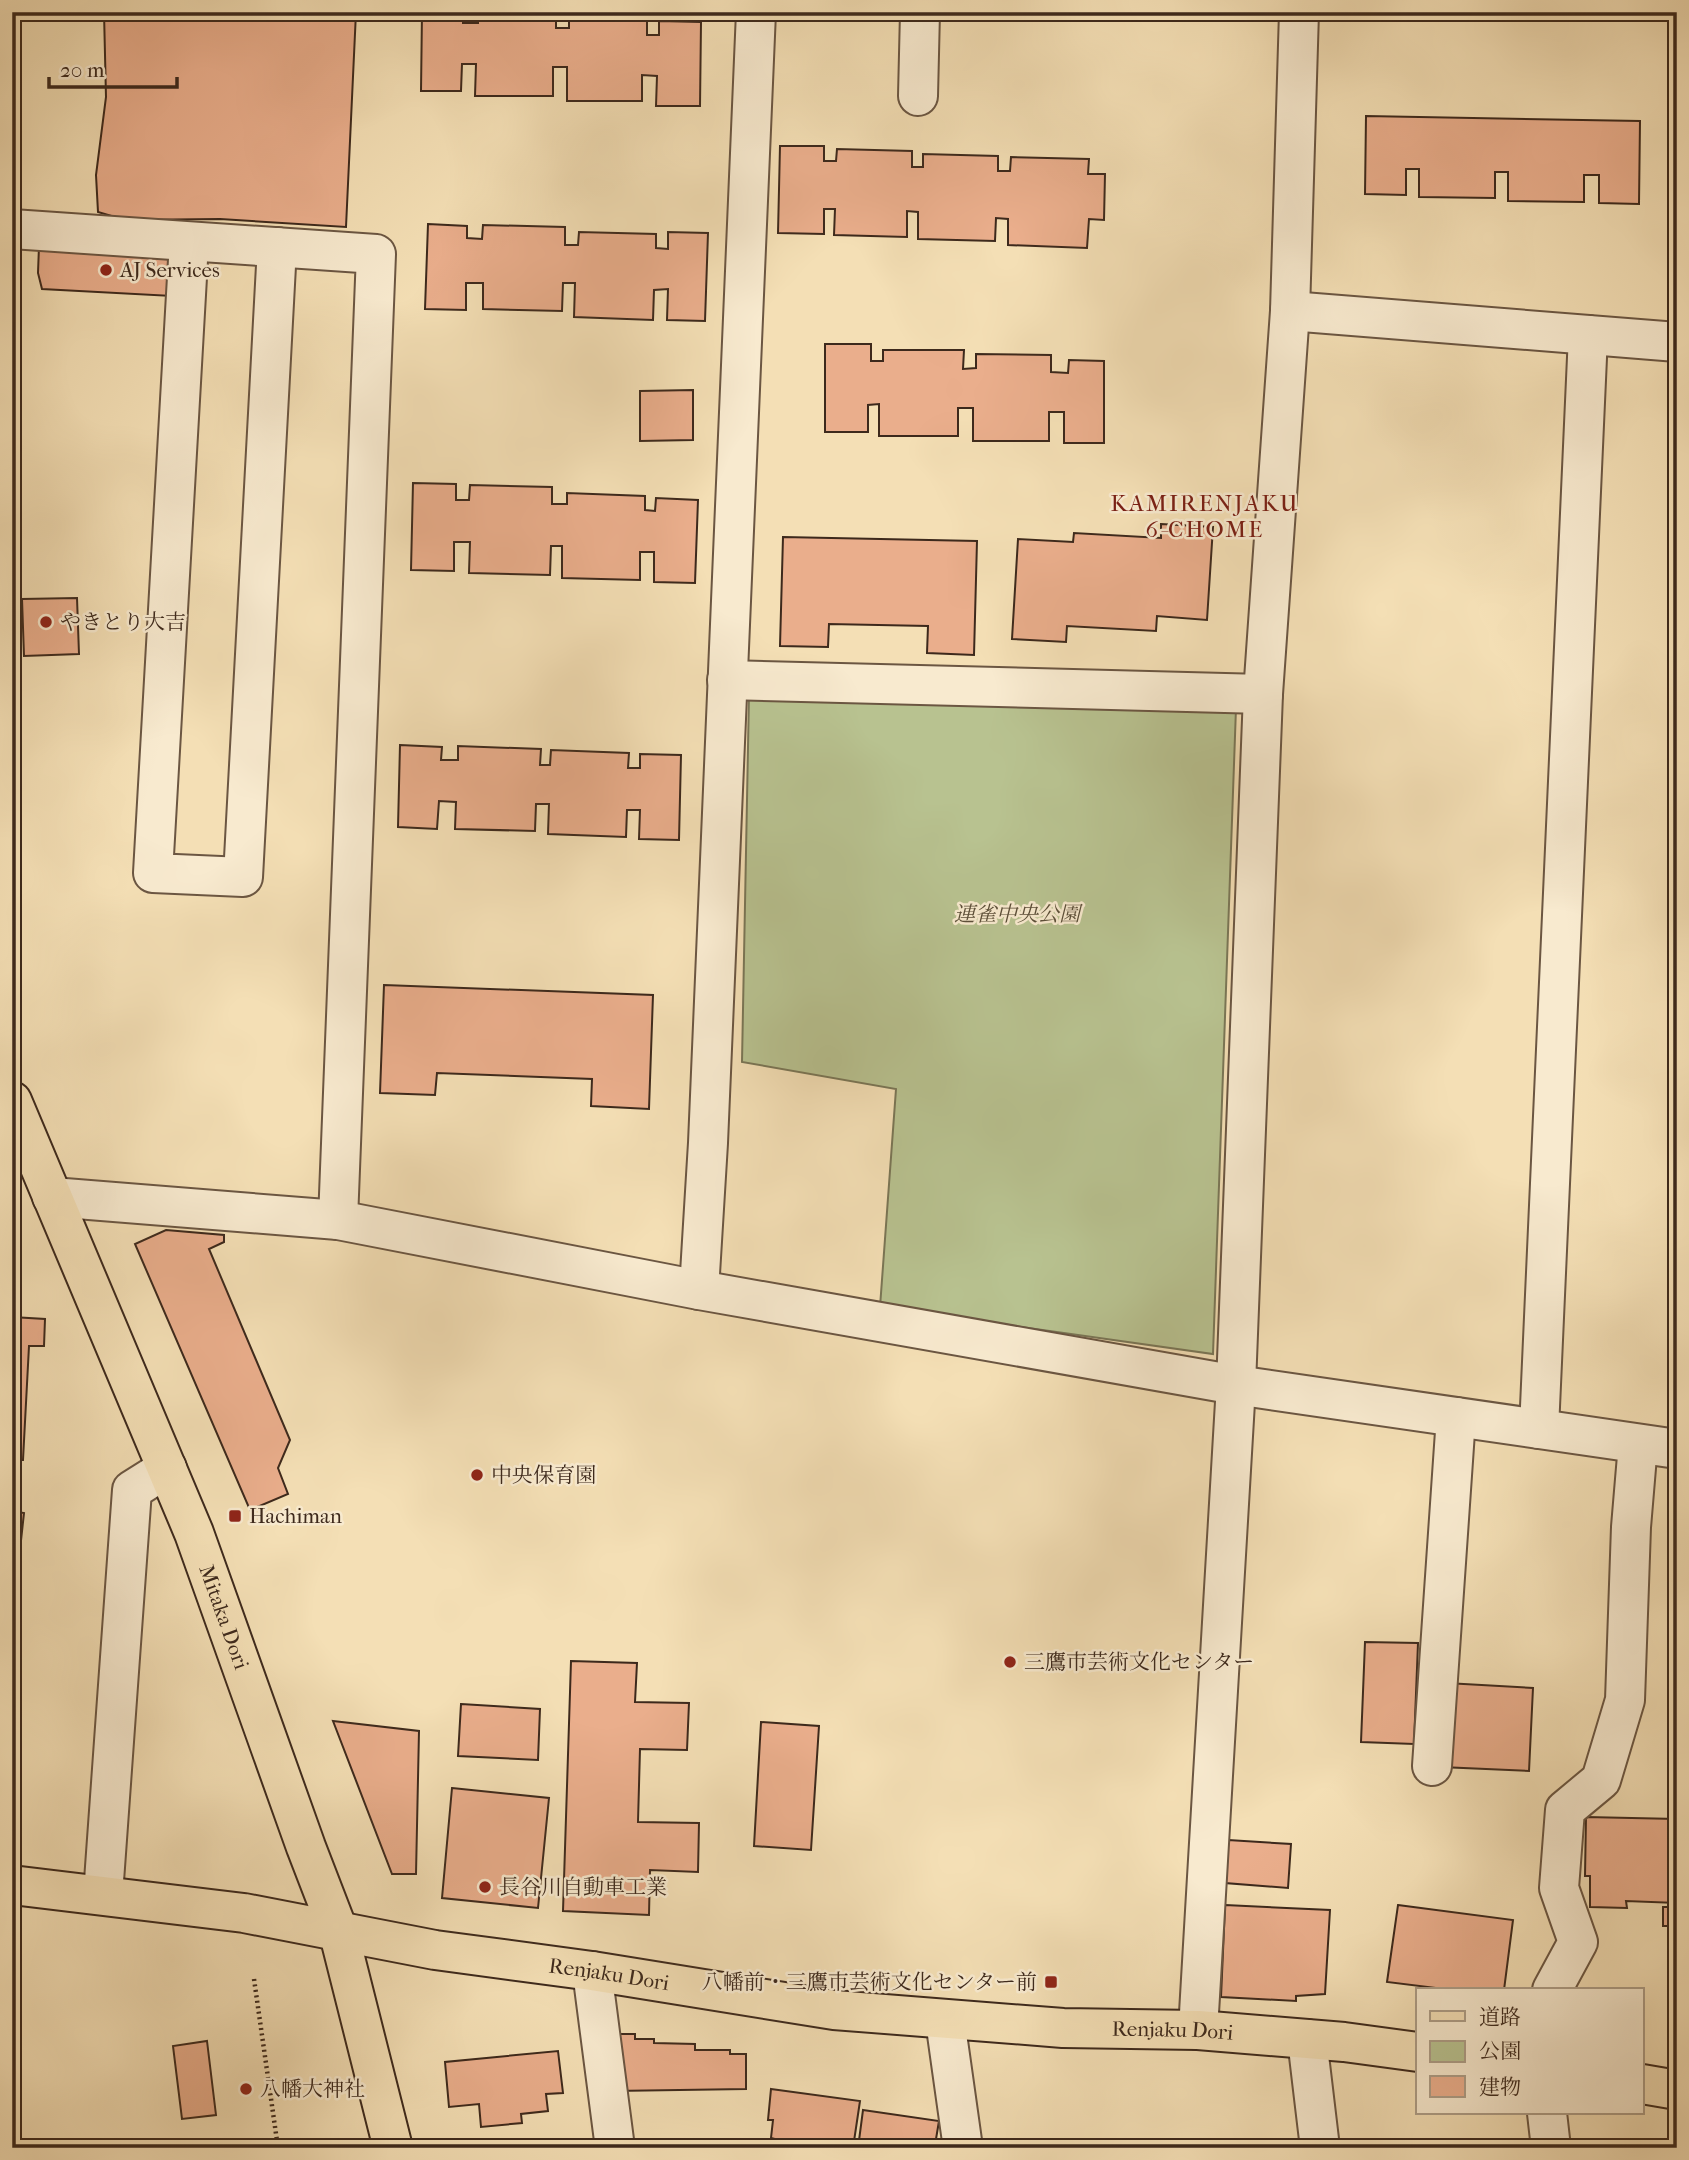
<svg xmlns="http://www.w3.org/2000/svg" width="1689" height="2160" viewBox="0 0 1689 2160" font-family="'IM FELL French Canon','Noto Serif JP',serif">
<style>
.green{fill:#b8c290;stroke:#7a7656;stroke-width:2}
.building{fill:#eaae8c;stroke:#3d291c;stroke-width:2}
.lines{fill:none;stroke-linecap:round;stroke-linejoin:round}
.minor-casing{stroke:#6b5642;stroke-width:42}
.major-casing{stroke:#3d291c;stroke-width:42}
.path{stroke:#3d291c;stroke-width:4.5;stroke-dasharray:2 3.5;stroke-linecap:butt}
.minor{stroke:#f8eacf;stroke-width:38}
.major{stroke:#f4dfb5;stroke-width:38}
.poi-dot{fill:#8f2418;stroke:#f8eacf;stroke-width:2.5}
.labels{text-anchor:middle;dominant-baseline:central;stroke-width:5;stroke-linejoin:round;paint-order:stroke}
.poi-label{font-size:21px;fill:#3d291c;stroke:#f8eacf;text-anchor:start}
.park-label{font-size:21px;font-style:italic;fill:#5c4f39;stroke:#f8eacf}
.street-label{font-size:21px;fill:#3d291c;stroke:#f8eacf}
.neighbourhood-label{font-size:23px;letter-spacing:2px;fill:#7a1f14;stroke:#f8eacf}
</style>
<rect width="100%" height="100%" fill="#f4dfb5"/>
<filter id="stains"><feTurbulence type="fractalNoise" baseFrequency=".00286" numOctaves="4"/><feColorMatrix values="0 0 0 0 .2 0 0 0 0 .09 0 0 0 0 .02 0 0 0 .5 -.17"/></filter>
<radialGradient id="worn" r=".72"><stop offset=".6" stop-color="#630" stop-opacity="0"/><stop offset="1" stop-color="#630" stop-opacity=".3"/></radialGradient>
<polygon class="green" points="749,695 1236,708 1213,1354 880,1307 896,1089 742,1062"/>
<g class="building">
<polygon points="104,12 356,12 346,227 220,219 125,220 98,212 96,175 106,97"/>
<polygon points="422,12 463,12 463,23 478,23 478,12 556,13 556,28 569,28 569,16 647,17 647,35 659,35 659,21 701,22 700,106 656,106 657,76 642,75 642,101 567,101 567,67 553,67 553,96 475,96 476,64 462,64 461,91 421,91"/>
<polygon points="1366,116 1640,121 1639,204 1599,203 1599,175 1584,175 1584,202 1508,201 1508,172 1495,172 1495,198 1419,197 1419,169 1406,169 1406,195 1365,194"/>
<rect x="1674" y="128" width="3" height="77"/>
<polygon points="780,146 824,146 824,161 836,161 837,149 912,151 912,167 923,167 923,154 998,156 998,171 1010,171 1011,157 1089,159 1088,174 1105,174 1104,220 1089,219 1087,248 1008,245 1008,219 996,218 995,241 918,239 918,212 907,211 907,237 834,235 835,209 824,209 824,234 778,233"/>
<polygon points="428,224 467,226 467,238 482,239 483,225 565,227 565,245 578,245 579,232 656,234 656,248 668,249 668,232 708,233 705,321 667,320 668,289 654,290 653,320 574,317 575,283 563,283 562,311 483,309 483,283 466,283 466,310 425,309"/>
<polygon points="39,246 171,251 172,296 42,289 38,273"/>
<polygon points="825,344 871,344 871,361 883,361 883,350 964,350 963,369 976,368 976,354 1051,355 1051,372 1068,373 1069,360 1104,361 1104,443 1064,443 1064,412 1049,412 1049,441 973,441 973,408 958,408 958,436 879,436 879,404 868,405 868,432 825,432"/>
<polygon points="693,390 693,440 640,441 640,391"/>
<polygon points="413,483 456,484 456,500 469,500 470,485 552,487 552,504 567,504 567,493 645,496 645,510 655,511 656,498 698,500 695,583 654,582 654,552 640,552 640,580 562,578 562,546 551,546 550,575 469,573 470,542 454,542 454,571 411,570"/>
<polygon points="1161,524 1213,527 1207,620 1157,616 1156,631 1067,626 1066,642 1012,639 1018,539 1073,542 1074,533 1161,538"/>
<polygon points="783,537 977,541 974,655 927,653 928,626 829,624 828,647 780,646"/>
<polygon points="77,598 79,654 24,656 22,599"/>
<polygon points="400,745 442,747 441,760 458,760 458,746 541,749 540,765 550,765 551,750 629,753 628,768 640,768 640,754 681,755 679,840 639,839 640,810 627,810 626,837 548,834 549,804 536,804 535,831 455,829 456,802 439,801 437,829 398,827"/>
<polygon points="384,985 653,995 649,1109 591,1106 592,1079 437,1073 435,1095 380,1093"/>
<polygon points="166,1230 224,1235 224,1242 209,1249 290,1440 278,1468 288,1494 250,1510 135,1244"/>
<polygon points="12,1317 45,1319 44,1346 29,1346 23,1460 12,1460"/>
<polygon points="12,1511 24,1513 18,1568 12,1568"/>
<polygon points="1365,1642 1418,1643 1414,1744 1361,1742"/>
<polygon points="571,1661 637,1663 635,1702 689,1703 687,1750 640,1749 638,1822 699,1823 698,1872 650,1870 649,1915 563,1911"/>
<polygon points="1446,1683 1533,1688 1529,1771 1441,1767"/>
<polygon points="461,1704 540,1709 538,1760 458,1756"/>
<polygon points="333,1721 419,1731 416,1874 392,1874"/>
<polygon points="761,1722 819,1726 811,1850 754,1846"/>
<polygon points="452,1788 549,1798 538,1908 442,1898"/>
<polygon points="1586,1817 1677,1819 1677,1903 1626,1901 1627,1908 1590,1907 1590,1876 1585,1876"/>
<polygon points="1228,1840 1291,1844 1288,1888 1225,1883"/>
<polygon points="1225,1905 1330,1910 1325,1994 1296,1996 1296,2001 1221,1997"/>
<polygon points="1398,1905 1513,1920 1504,1990 1452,1990 1387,1982"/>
<rect x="1663" y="1907" width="14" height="19"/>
<polygon points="613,2034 635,2034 635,2039 654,2039 654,2043 695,2044 695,2050 730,2050 730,2054 746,2054 746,2089 613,2091"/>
<polygon points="207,2041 216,2115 182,2119 173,2046"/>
<polygon points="558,2051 563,2093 546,2094 548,2111 521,2114 522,2123 481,2127 479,2104 449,2107 445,2062"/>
<polygon points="771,2089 860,2101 853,2148 775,2148 775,2139 771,2138 773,2120 768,2120"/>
<polygon points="863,2110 939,2121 936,2139 940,2140 939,2148 858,2148"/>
</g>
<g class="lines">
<defs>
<g id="minor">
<polyline points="918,96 920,12"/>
<polyline points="12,229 376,254 338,1220"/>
<polyline points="189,242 153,873 243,877 277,247"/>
<polyline points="1290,311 1677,342"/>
<polyline points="727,680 1263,694"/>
<polyline points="52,1197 338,1220 699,1290 1236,1385 1677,1449"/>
<polyline points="699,1290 708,1143 756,12"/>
<polyline points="1539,1429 1588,335"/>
<polyline points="1432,1766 1456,1417"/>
<polyline points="103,1895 132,1490 167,1468"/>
<polyline points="592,1971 615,2148"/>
<polyline points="1552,1990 1578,1942 1559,1888 1565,1810 1601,1780 1625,1700 1631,1527 1638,1444"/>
<polyline points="945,2020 963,2148"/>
<polyline points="1198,2030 1236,1385 1263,694 1290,311 1299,12"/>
<polyline points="1307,2039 1320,2148"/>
<polyline points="1547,2113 1551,2148"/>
</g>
<g id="major">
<path id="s1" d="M12,1101l182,432 112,314 32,83 55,218"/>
<path id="s2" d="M12,1885l232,28 191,37 157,21 242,39 229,18 135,2 146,12 74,10"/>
<polyline points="1642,2084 1677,2090"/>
</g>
</defs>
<use href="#minor" class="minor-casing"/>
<use href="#major" class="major-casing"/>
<polyline class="path" points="254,1979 278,2148"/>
<use href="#minor" class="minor"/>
<use href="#major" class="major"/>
</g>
<g class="poi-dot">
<circle cx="106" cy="270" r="7"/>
<circle cx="46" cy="622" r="7"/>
<circle cx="477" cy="1475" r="7"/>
<rect x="228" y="1509" width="14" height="14" rx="3.5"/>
<circle cx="1010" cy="1662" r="7"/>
<circle cx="485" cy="1887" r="7"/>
<rect x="1044" y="1975" width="14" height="14" rx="3.5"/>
<circle cx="246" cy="2089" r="7"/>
</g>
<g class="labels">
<g class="poi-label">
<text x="120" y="270">AJ Services</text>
<text x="60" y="622">やきとり大吉</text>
<text x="491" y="1475">中央保育園</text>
<text x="249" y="1516">Hachiman</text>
<text x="1024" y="1662">三鷹市芸術文化センター</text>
<text x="499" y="1887">長谷川自動車工業</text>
<text x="1037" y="1982" text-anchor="end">八幡前・三鷹市芸術文化センター前</text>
<text x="260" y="2089">八幡大神社</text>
</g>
<g class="park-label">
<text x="1017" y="914">連雀中央公園</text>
</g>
<g class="street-label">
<text stroke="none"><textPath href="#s1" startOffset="558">Mitaka Dori</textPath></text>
<text stroke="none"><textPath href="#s2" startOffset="604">Renjaku Dori</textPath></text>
<text stroke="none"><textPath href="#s2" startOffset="1171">Renjaku Dori</textPath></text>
</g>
<g class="neighbourhood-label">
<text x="1205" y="503">KAMIRENJAKU<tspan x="1205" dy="26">6-CHOME</tspan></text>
</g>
</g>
<rect width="1689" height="2160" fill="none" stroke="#f4dfb5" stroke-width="42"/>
<rect x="14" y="14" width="1661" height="2132" fill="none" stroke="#3d291c" stroke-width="3.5"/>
<rect x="21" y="21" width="1647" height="2118" fill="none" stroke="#3d291c" stroke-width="2"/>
<rect x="1416" y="1988" width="228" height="126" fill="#f8eacf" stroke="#ad9d87" stroke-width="2"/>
<rect x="1430" y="2011" width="35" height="10" fill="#f4dfb5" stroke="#ad9d87" stroke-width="2"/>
<text x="1479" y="2024" font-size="21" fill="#3d291c">道路</text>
<rect x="1430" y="2041" width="35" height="21" fill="#b8c290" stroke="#ad9d87" stroke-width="2"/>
<text x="1479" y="2058" font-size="21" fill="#3d291c">公園</text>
<rect x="1430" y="2076" width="35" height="21" fill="#eaae8c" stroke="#ad9d87" stroke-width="2"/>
<text x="1479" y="2094" font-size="21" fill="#3d291c">建物</text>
<path d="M49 77v10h128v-10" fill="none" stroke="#3d291c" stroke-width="3.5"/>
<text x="60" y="77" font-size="21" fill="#3d291c" stroke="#f8eacf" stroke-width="5" paint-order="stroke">20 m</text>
<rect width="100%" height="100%" filter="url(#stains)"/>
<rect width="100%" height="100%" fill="url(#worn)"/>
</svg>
